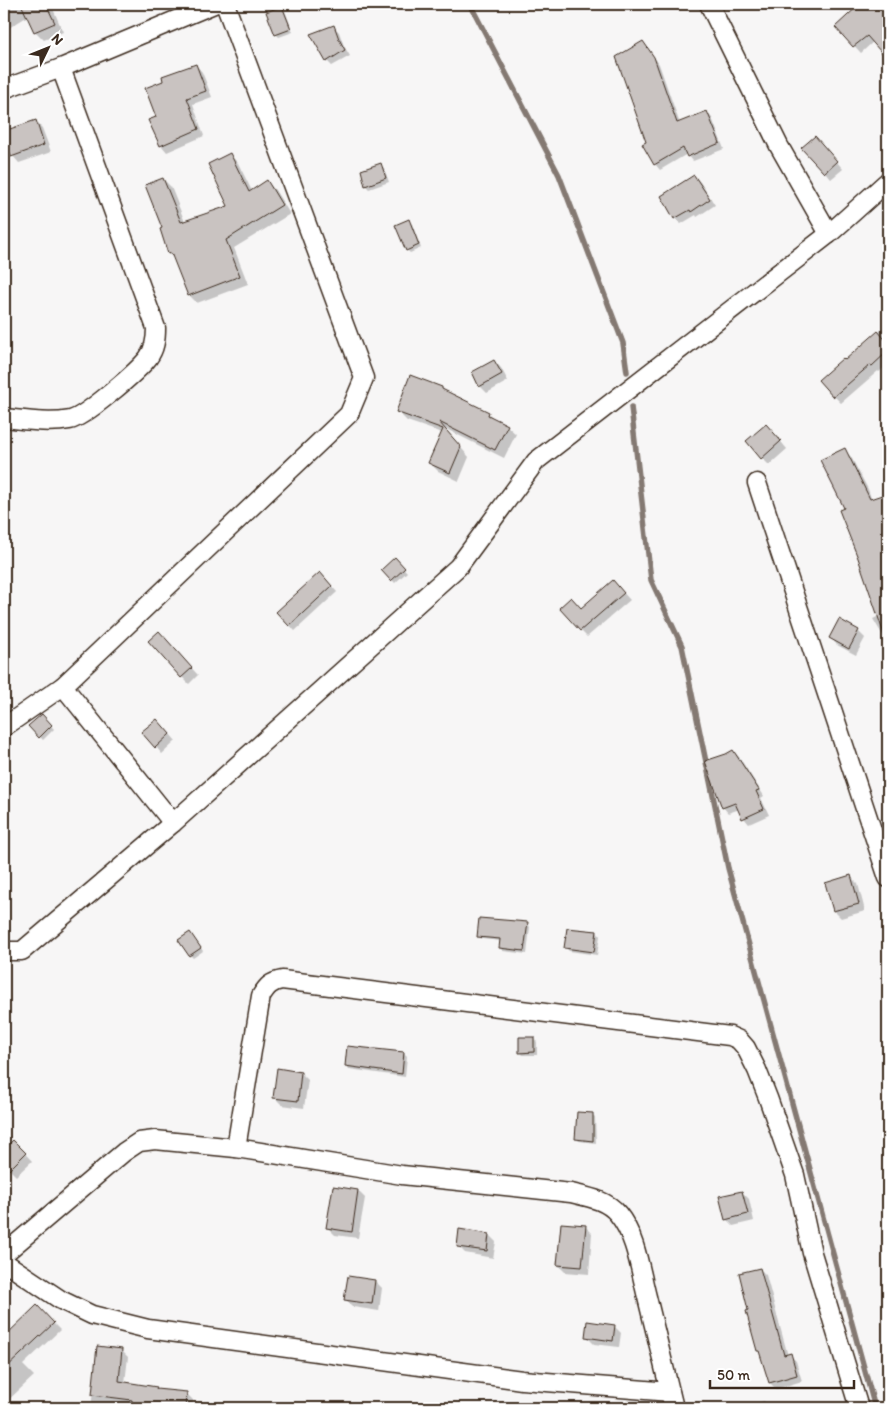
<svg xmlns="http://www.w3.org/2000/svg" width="892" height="1412" viewBox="0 0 892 1412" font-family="Itim,sans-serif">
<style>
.shadow{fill:#0003}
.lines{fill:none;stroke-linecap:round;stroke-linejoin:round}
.stream{stroke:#847972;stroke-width:5.5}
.building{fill:#c9c3c1;stroke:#3b2a1e}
.street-casing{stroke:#3b2a1e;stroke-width:21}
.street{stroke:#fff;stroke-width:18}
</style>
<rect width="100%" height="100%" fill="#f7f6f6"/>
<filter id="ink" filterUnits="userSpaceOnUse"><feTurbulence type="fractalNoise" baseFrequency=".02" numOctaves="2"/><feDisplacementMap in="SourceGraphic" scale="10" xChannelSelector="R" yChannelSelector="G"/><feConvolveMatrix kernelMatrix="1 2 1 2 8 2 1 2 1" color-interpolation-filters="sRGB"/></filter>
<g filter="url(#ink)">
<g class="shadow">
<polygon points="4,4 51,4 63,32 44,40 35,31 28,16 4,31"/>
<polygon points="861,4 888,4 888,58 874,41 861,53 837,27"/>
<polygon points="282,8 285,11 293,32 279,37 276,34"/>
<polygon points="334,27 339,32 344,46 350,56 332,66 327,61"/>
<polygon points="643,42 659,64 680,124 706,112 712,118 724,149 693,161 687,154 660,170 655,164 648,142"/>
<polygon points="196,65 202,72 212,97 193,104 204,136 167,152 161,145 157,117 165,82"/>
<polygon points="35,121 42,128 51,152 19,163 13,156 4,132"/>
<polygon points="822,145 843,169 831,179 825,172"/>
<polygon points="230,155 238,163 252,191 267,182 275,190 290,214 234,248 248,284 197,303 189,295 175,259 169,254 161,230 163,229 163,179 171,187 185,222 230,206"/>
<polygon points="380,165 384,168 389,182 369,189 366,186"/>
<polygon points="694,176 700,182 715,205 697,217 696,215 681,224 675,218"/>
<polygon points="409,221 412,224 421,248 410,253 407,250"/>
<polygon points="888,324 888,372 885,367 879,372 878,371 841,403 834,396 845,361"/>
<polygon points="494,361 501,368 508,381 487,393 480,386"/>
<polygon points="442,388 447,393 488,413 494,419 507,426 516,434 504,458 444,428 469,457 459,481 438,471 429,462 442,433 407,421 398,412"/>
<polygon points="773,432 787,449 769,465 762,458"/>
<polygon points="844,450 851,457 868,489 888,549 888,644 873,619 879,616 859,558 846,509"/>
<polygon points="395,559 407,572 395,583 383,570"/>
<polygon points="320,573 337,592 295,631 278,612"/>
<polygon points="620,589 630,600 587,637 580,630"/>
<polygon points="858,631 865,638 856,655 837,645 831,638"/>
<polygon points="166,640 198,675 189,684 182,677"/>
<polygon points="42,716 54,729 43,740 30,726"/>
<polygon points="164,727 176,741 162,754 156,747"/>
<polygon points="733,751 739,757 764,796 761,798 769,815 749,824 744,818 740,809 728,813 723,807"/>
<polygon points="851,877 858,884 865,911 841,918 834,911 827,884"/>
<polygon points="527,923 530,927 527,954 503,951 500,948 501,941 482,939 478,936"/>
<polygon points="568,929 597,932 600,936 597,955 569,951 566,948"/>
<polygon points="193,937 203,951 193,958 190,955"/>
<polygon points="534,1038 537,1042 537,1055 523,1055 520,1052"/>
<polygon points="404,1053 407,1056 405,1077 349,1069 346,1065"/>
<polygon points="301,1073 308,1080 304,1108 282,1105 275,1098"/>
<polygon points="592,1114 595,1117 596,1143 579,1141 576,1138"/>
<polygon points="13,1141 32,1161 16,1176 4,1164 4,1150"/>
<polygon points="358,1191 365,1198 358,1238 335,1235 328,1228"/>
<polygon points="742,1192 749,1199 754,1221 733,1226 726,1219"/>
<polygon points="585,1226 592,1233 589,1274 565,1272 558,1265"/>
<polygon points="489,1235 496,1242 493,1258 465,1253 458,1246"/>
<polygon points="760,1269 766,1275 788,1356 790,1355 796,1361 802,1381 776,1389 770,1383 762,1354 758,1350"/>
<polygon points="375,1281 382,1288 379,1311 353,1307 346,1300"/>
<polygon points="37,1307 60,1330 23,1365 34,1376 4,1404 4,1334 7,1331 9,1333"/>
<polygon points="614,1326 621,1333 619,1347 594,1344 587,1337"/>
<polygon points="98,1348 122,1351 128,1357 125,1383 156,1388 159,1391 187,1394 193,1400 192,1408 91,1408"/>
<polygon points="764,1401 770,1408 744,1408 744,1407"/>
<polygon points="27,1404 50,1407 51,1408 27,1408"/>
</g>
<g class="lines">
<g class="stream">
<polyline points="470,4 559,175 623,343 627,372"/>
<polyline points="631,407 651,580 682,646 728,868 875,1408"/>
</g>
</g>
<g class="building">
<polygon points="21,4 46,4 55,23 34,32"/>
<polygon points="860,4 888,4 888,60 867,36 853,47 835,27"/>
<polygon points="282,6 291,29 275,35 266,12"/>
<polygon points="334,25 339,39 345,50 326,62 310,34"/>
<polygon points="643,41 654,57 677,123 707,111 720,143 687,157 683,148 654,165 642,144 646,142 616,57"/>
<polygon points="196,64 206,91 187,98 199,129 160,146 148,120 156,117 145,88 163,81 162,76"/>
<polygon points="36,120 44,145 11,157 4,131"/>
<polygon points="815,136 837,161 824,173 801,148"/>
<polygon points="230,153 249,192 267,180 282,205 226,240 240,276 188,296 171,253 168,254 160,229 162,228 145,185 163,178 181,222 228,206 208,164"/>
<polygon points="381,163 386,178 365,186 361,170"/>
<polygon points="694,175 710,199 691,212 690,210 674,219 661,196"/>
<polygon points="409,219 419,245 406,251 395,225"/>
<polygon points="878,331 888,343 888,351 872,366 870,365 833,397 818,380 843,358 845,360"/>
<polygon points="494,360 502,374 479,387 472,372"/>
<polygon points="410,375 442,387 442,389 489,412 488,415 508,425 495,450 439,422 461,447 450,473 428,463 443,429 396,412"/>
<polygon points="766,424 781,441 761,459 746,441"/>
<polygon points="845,448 870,499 888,493 888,640 886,640 858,558 839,510 844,508 820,460"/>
<polygon points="395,557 405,568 391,581 381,570"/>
<polygon points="320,572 332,586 289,626 276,612"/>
<polygon points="613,580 624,593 580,631 559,608 571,597 581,608"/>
<polygon points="839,619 859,630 849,649 829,638"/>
<polygon points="159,631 192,668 181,678 148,641"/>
<polygon points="42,714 52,725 39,738 28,726"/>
<polygon points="157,719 170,734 155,748 141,732"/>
<polygon points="733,750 759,790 756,791 764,809 742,819 735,803 722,808 705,761 726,754"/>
<polygon points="851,875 859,904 833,911 825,883"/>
<polygon points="479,918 528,922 524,951 499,948 500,939 477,937"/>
<polygon points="567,928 597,931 594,952 564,948"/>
<polygon points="190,932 201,948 189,956 178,940"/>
<polygon points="519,1037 534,1037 534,1052 519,1053"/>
<polygon points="347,1046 404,1052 402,1074 345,1066"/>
<polygon points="277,1068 301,1072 298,1101 273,1098"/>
<polygon points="577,1112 593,1113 593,1141 575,1139"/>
<polygon points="13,1140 26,1153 4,1175 4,1149"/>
<polygon points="333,1186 358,1190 352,1232 326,1228"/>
<polygon points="742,1191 748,1214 725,1220 719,1196"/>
<polygon points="561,1223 586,1225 582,1267 557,1265"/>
<polygon points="459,1229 489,1234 487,1251 457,1247"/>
<polygon points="760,1268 784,1355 791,1353 797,1375 769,1383 759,1351 757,1351 746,1311 748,1310 739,1273"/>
<polygon points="348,1276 375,1280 372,1304 344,1300"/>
<polygon points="37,1305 54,1323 4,1370 4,1337"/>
<polygon points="587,1321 615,1325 613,1341 585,1337"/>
<polygon points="97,1346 122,1349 119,1381 157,1387 156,1389 187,1392 186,1408 160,1408 132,1404 132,1400 92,1395"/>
</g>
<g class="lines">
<defs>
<g id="street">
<polyline points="709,4 779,146 829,234"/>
<polyline points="4,89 61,68 214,4"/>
<path d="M4,418c21,2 44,6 66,2 15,-3 68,-49 78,-62 7,-9 8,-19 8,-30l-95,-260"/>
<polyline points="757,483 888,878"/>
<polyline points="63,686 173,823"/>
<polyline points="4,727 63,686 349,414 364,378 225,4"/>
<polyline points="4,951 22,951 173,823 458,567 536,461 829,234 888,181"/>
<path d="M236,1148l25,-152c6,-10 10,-14 21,-16l448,56 9,4 7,8 11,22 11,28 27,77 17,78 47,155"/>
<path d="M4,1254l120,-102 15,-10 16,-2 81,8 166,27 169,18c17,4 36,7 47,21 18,22 22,56 29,83 9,37 18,74 27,111"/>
<polyline points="4,1262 61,1300 92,1315 148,1329 522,1380 670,1392"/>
</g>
</defs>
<use href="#street" class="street-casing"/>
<use href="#street" class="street"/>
</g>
</g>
<rect width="892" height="1412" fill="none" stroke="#fff" stroke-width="20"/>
<rect x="10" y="10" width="872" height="1392" fill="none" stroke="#3b2a1e" stroke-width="2" filter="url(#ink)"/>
<g transform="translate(48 48) rotate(47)" stroke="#ffffff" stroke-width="4" paint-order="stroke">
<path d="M0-4L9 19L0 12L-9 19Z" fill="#3b2a1e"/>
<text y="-8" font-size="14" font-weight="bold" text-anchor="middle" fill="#3b2a1e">N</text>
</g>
<path d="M710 1380v8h144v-8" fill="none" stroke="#3b2a1e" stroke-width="2.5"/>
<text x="717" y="1380" font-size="15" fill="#3b2a1e" stroke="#ffffff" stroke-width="4" paint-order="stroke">50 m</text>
</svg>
